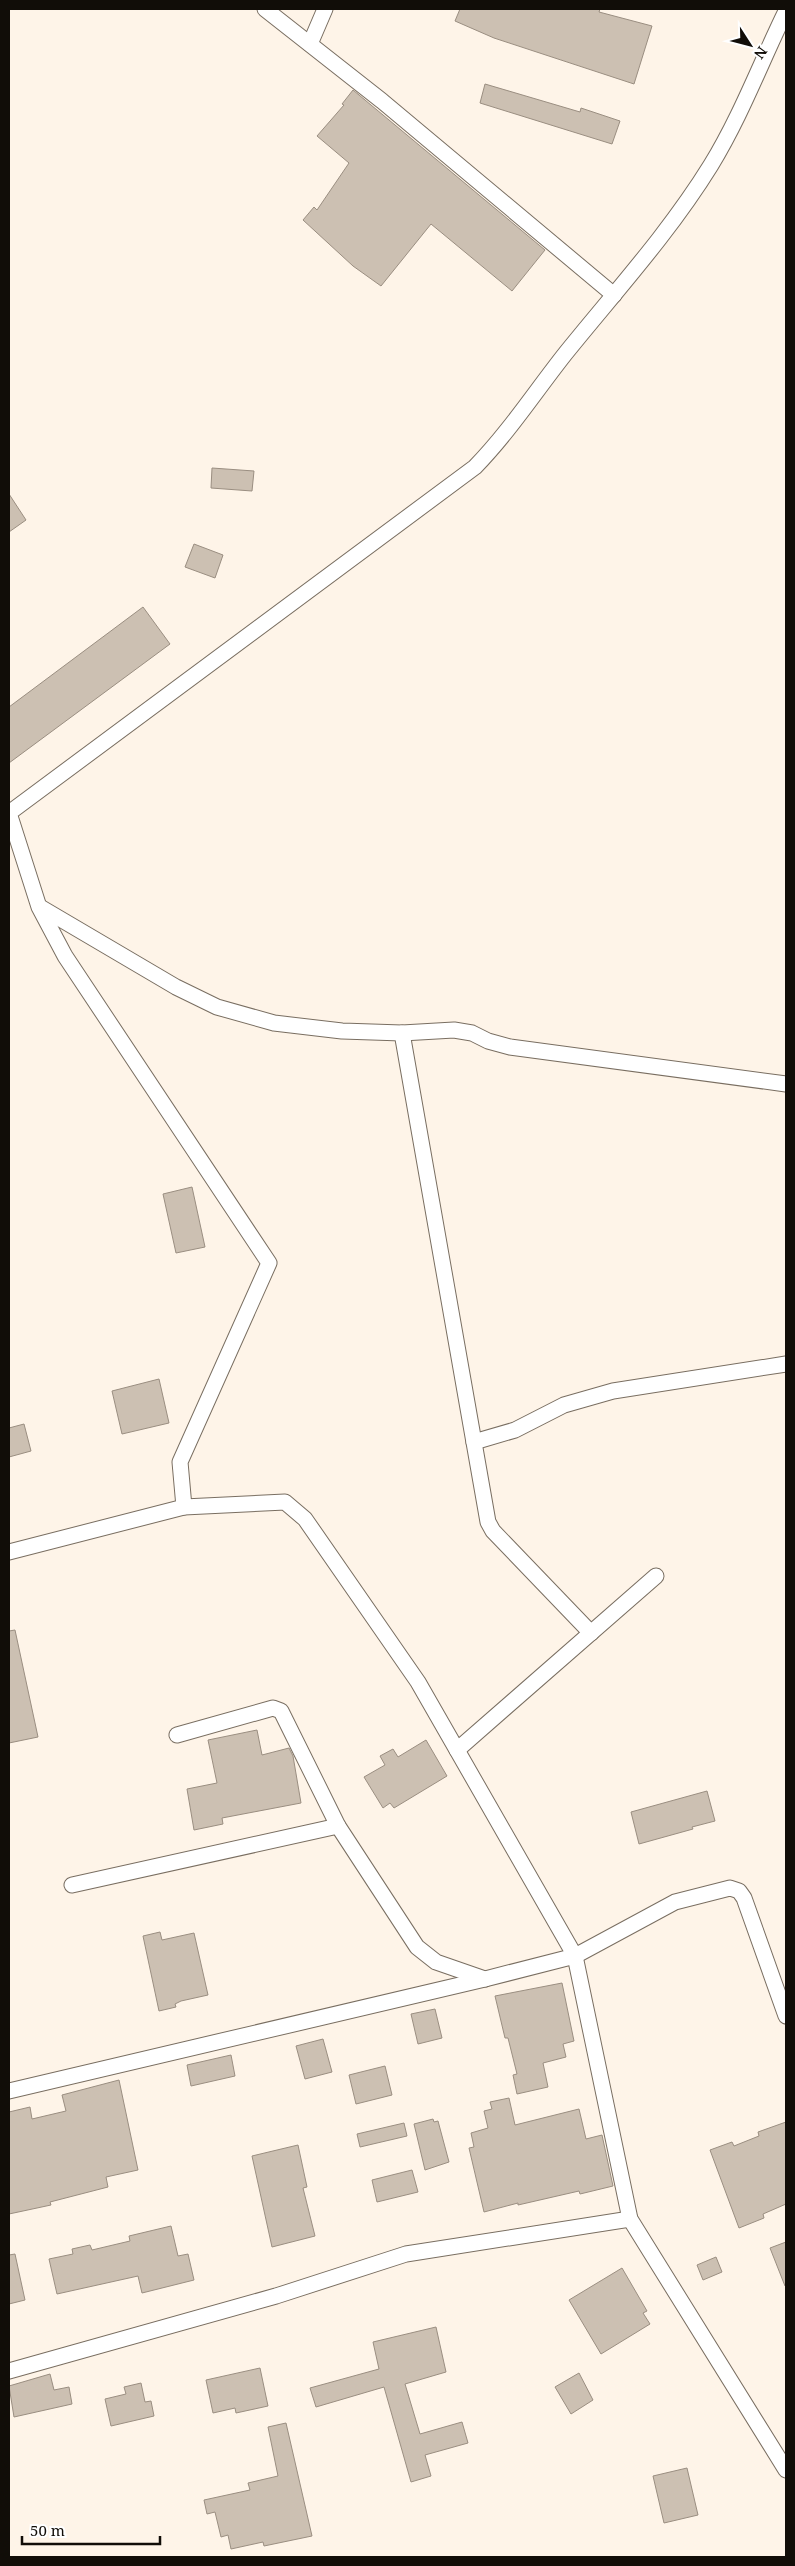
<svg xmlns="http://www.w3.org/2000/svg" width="795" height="2566" viewBox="0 0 795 2566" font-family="'Noto Serif',serif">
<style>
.building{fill:#ccc0b2;stroke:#9a8e81}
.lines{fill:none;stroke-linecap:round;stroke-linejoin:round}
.street-casing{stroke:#796e61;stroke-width:17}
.street{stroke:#fff;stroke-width:15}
</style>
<rect width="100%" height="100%" fill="#fef4e8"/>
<g class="building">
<polygon points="460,9 600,9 599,12 652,26 634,84 494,38 455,21"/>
<polygon points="485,84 580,112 581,108 620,121 612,144 480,103"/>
<polygon points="353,90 545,250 512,291 431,224 381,286 353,266 303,220 314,207 317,210 349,163 317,136 344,105 342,104"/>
<polygon points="212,468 254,471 252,491 211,488"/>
<polygon points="9,494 26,520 9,532"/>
<polygon points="194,544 223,555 215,578 185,567"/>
<polygon points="143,607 170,644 9,763 9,707"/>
<polygon points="192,1187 205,1247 176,1253 163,1194"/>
<polygon points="159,1379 169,1423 122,1434 112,1391"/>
<polygon points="24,1424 31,1451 9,1457 9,1428"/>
<polygon points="15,1630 38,1737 9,1743 9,1631"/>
<polygon points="257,1730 262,1755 289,1748 293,1756 301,1803 222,1818 223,1824 194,1830 187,1789 217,1783 208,1740"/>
<polygon points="426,1740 447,1776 394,1808 390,1803 383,1808 364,1777 385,1765 380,1756 393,1749 398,1757"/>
<polygon points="707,1791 715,1821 692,1827 693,1829 639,1844 631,1812"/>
<polygon points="160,1932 162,1940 194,1933 208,1995 181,2001 175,2004 176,2007 159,2011 143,1936"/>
<polygon points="562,1983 574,2041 563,2044 566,2057 543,2063 548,2087 517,2094 513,2075 517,2074 508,2038 505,2038 495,1996"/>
<polygon points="435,2009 442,2038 418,2044 411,2014"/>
<polygon points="323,2039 332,2072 305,2079 296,2046"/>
<polygon points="231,2055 235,2076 191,2086 187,2065"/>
<polygon points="385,2066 392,2095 356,2104 349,2075"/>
<polygon points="119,2080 138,2170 106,2177 108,2187 50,2202 51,2205 9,2214 9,2112 30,2107 32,2119 66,2111 62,2095"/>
<polygon points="509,2098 515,2125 579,2109 586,2139 602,2135 613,2186 580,2194 579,2191 518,2205 518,2203 484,2212 469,2148 474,2147 471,2133 488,2128 484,2111 492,2109 490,2102"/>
<polygon points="433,2119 434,2122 438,2121 449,2162 425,2170 414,2124"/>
<polygon points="786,2122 786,2204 763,2214 764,2218 739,2228 710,2150 732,2142 734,2146 759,2136 758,2132"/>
<polygon points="404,2123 407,2136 360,2147 357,2134"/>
<polygon points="298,2145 307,2187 303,2188 315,2236 272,2247 252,2156"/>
<polygon points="412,2170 418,2192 377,2202 372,2180"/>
<polygon points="171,2226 178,2256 188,2254 194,2280 142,2293 138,2276 57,2294 49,2259 73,2254 72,2249 90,2245 92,2250 130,2241 129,2236"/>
<polygon points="786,2242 786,2286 785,2286 770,2248"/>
<polygon points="15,2254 25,2300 9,2304 9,2255"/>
<polygon points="716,2257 722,2272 703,2280 697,2265"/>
<polygon points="622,2268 647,2311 643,2313 650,2324 601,2354 569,2300"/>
<polygon points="436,2327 446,2372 405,2384 420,2434 462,2422 468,2443 425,2455 431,2476 411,2482 384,2387 316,2407 310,2388 379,2369 373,2342"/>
<polygon points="260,2368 268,2406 236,2413 235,2408 213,2413 206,2380"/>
<polygon points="579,2373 593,2400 571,2414 555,2387"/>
<polygon points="50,2374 54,2390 69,2387 72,2404 14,2417 9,2386"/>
<polygon points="141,2383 145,2402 151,2401 154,2416 111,2426 105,2399 126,2394 124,2387"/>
<polygon points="286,2423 312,2536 264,2546 263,2542 231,2549 228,2535 221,2537 215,2512 207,2514 204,2500 250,2490 248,2483 278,2476 268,2427"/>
<polygon points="687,2468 698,2515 664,2523 653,2476"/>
</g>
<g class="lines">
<defs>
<g id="street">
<polyline points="265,9 382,101 614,295"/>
<path d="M786,11c-25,51 -45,105 -75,154 -42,68 -96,127 -146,189 -30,38 -56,78 -90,113l-466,346 30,94 26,49 204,307 -89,199 4,45 101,-5 20,17 113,163 157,274 55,263 156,251"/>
<polyline points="310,44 325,9"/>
<polyline points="40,907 176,987 217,1007 274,1023 342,1031 402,1033 454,1030 472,1033 488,1041 510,1047 786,1084"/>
<polyline points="402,1033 488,1522 493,1531 591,1633"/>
<polyline points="474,1442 515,1430 564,1405 613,1391 786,1364"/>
<polyline points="9,1552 184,1507"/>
<polyline points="177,1735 273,1708 281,1711 338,1826 417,1947 436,1962 485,1979"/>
<polyline points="457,1750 656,1576"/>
<polyline points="72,1885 338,1826"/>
<polyline points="9,2091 485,1979 575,1956 675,1902 730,1888 739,1891 744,1898 786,2016"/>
<polyline points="9,2371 276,2296 406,2254 630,2219"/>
</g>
</defs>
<use href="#street" class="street-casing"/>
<use href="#street" class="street"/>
</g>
<rect width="795" height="2566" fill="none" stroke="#110d08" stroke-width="20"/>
<g transform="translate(750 45) rotate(126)" stroke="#ffffff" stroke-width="4" paint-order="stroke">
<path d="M0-4L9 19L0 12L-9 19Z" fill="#110d08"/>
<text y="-8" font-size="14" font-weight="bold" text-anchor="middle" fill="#110d08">N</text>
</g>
<path d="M22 2536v8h138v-8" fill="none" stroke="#110d08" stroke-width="2.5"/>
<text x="30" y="2536" font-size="15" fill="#110d08" stroke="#ffffff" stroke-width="4" paint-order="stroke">50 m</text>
</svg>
